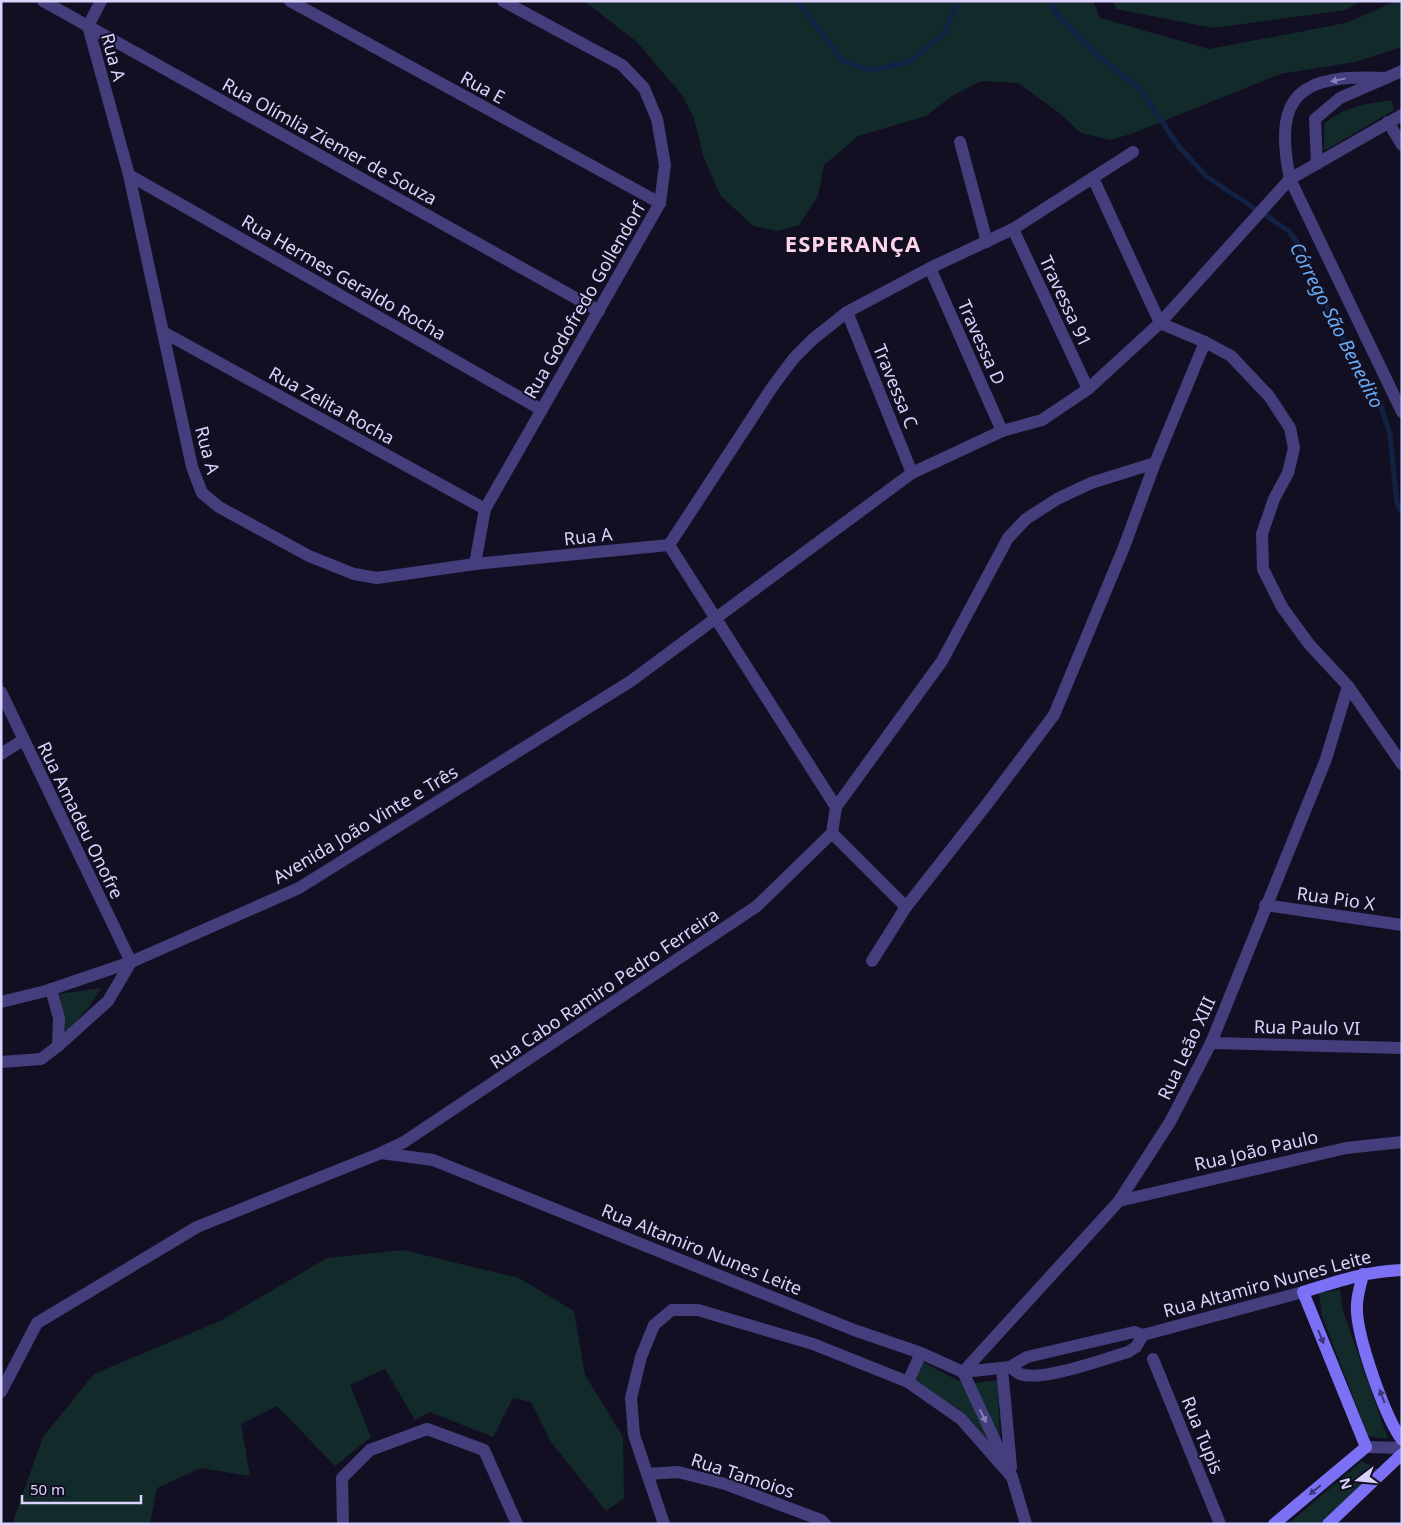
<svg xmlns="http://www.w3.org/2000/svg" width="1403" height="1525" viewBox="0 0 1403 1525" font-family="'Noto Sans',sans-serif">
<style>
.green{fill:#132a2b}
.lines{fill:none;stroke-linecap:round;stroke-linejoin:round}
.stream{stroke:#124;stroke-width:5}
.minor{stroke:#443e7d;stroke-width:12}
.secondary{stroke:#7c71f5;stroke-width:12}
.oneway{fill:#8881b6}
.oneway2{fill:#3d3676}
.labels{text-anchor:middle;dominant-baseline:central;stroke-width:4;stroke-linejoin:round;paint-order:stroke}
.street-label{font-size:18px;fill:#dad3fc;stroke:#130f22}
.water-label{font-size:19px;font-style:italic;fill:#69abf4;stroke:#130f22}
.district-label{font-size:22px;font-weight:bold;letter-spacing:1px;fill:#fcd5eb;stroke:#130f22}
</style>
<rect width="100%" height="100%" fill="#130f22"/>
<g class="green">
<polygon points="584,1 1093,1 1100,18 1209,49 1346,23 1396,1 1402,1 1402,47 1355,62 1280,74 1131,134 1110,140 1081,133 1058,112 1018,83 981,81 952,96 926,116 858,136 824,165 818,196 799,225 778,231 753,226 720,195 703,155 694,118 682,95 637,42"/>
<polygon points="1113,1 1360,1 1346,10 1213,28 1116,9"/>
<path d="M1392,100l2,10 -70,41v-27c21,-18 42,-20 68,-24z"/>
<polygon points="101,988 89,1007 66,1032 60,994"/>
<polygon points="403,1250 519,1278 574,1311 585,1375 623,1437 624,1498 606,1511 551,1442 531,1402 513,1398 493,1437 430,1412 415,1420 385,1369 350,1385 371,1437 335,1466 277,1406 241,1424 250,1476 201,1468 157,1488 150,1524 12,1524 43,1437 94,1374 220,1321 327,1258"/>
<polygon points="1340,1290 1343,1311 1388,1439 1368,1436 1322,1316 1319,1293"/>
<polygon points="923,1362 970,1387 995,1451 914,1380"/>
<polygon points="998,1380 1000,1449 975,1383"/>
<polygon points="1362,1461 1379,1470 1320,1524 1288,1524"/>
</g>
<g class="lines">
<g class="stream">
<polyline points="797,1 843,61 869,70 909,62 944,34 958,1"/>
<polyline points="1050,1 1057,14 1096,54 1140,89 1180,148 1207,177 1289,231 1304,253 1335,325 1380,404 1390,434 1397,504 1402,512"/>
</g>
<g class="minor">
<polyline points="43,1 599,311"/>
<polyline points="101,1 88,26 129,175 192,467 202,493 219,507 309,556 354,574 377,578 475,564 669,545"/>
<polyline points="290,1 660,203"/>
<path d="M1386,78c-84,-4 -114,14 -96,101l112,233"/>
<polyline points="1388,122 1402,145"/>
<polyline points="960,142 987,242"/>
<polyline points="1317,164 1315,119 1340,98 1402,71"/>
<polyline points="129,175 542,410"/>
<polyline points="1093,178 1160,323 1205,342 1231,356 1269,396 1290,428 1294,448 1288,473 1274,499 1262,534 1263,569 1282,607 1309,644 1348,686 1402,764"/>
<polyline points="1013,229 1088,389"/>
<polyline points="930,268 1002,431"/>
<polyline points="847,312 912,473"/>
<polyline points="163,332 485,509"/>
<polyline points="669,545 773,386 794,358 813,339 847,312 930,268 1013,229 1133,152"/>
<polyline points="475,564 485,509 660,203 665,165 657,119 644,88 622,65 503,1"/>
<polyline points="1,692 131,962 108,1001 58,1046 41,1059 1,1062"/>
<polyline points="1,754 23,740"/>
<polyline points="836,807 942,661 1008,538 1026,519 1057,499 1091,483 1155,463"/>
<polyline points="832,833 906,907 987,804 1054,715 1124,547 1155,463 1205,342"/>
<polyline points="1265,905 1402,925"/>
<polyline points="872,961 906,907"/>
<polyline points="51,989 59,1018 58,1046"/>
<polyline points="1,1002 46,991 131,962 299,888 631,681 912,473 1002,431 1042,420 1088,389 1160,323 1290,179 1402,115"/>
<polyline points="1211,1043 1402,1048"/>
<polyline points="381,1153 433,1160 854,1330 921,1353 963,1372 1010,1367"/>
<polyline points="1119,1201 1346,1148 1402,1142"/>
<path d="M1134,1332l9,3 -7,12 -8,5c-24,7 -86,30 -108,22 -4,-2 -7,-5 -10,-7l17,-10z"/>
<polyline points="1143,1335 1303,1292"/>
<polyline points="1153,1359 1220,1524"/>
<polyline points="1002,1368 1011,1467"/>
<polyline points="963,1372 1119,1201 1170,1122 1211,1043 1326,759 1348,686"/>
<polyline points="963,1372 1012,1477 1026,1524"/>
<polyline points="908,1382 921,1353"/>
<polyline points="1,1392 37,1323 197,1227 381,1153 404,1142 757,906 832,833 836,807 669,545"/>
<polyline points="1366,1447 1402,1448"/>
<polyline points="647,1474 678,1472 725,1484 821,1520 825,1524"/>
<polyline points="343,1524 342,1478 370,1450 427,1429 484,1450 517,1524"/>
<polyline points="664,1524 634,1435 631,1398 641,1357 654,1325 672,1310 698,1310 813,1344 908,1382 961,1419 1012,1477"/>
</g>
<g class="secondary">
<path d="M1363,1274c-2,10 -6,21 -6,31 -2,28 28,112 45,135"/>
<path d="M1274,1524l92,-77 -63,-155c32,-10 64,-21 99,-22"/>
<polyline points="1328,1524 1402,1454"/>
</g>
</g>
<defs><path id="oneway-solid" d="M-6-.8H1V-3.2L6.5 0L1 3.2V.8H-6Z" transform="scale(1.25)"/></defs>
<g class="oneway">
<use href="#oneway-solid" transform="translate(1338 80) rotate(168)"/>
<use href="#oneway-solid" transform="translate(983 1416) rotate(65)"/>
</g>
<g class="oneway2">
<use href="#oneway-solid" transform="translate(1321 1337) rotate(68)"/>
<use href="#oneway-solid" transform="translate(1382 1396) rotate(-111)"/>
<use href="#oneway-solid" transform="translate(1315 1490) rotate(140)"/>
</g>
<g class="labels">
<g class="street-label">
<text transform="translate(114 57) rotate(75)">Rua A</text>
<text transform="translate(483 87) rotate(29)">Rua E</text>
<text transform="translate(330 141) rotate(29)">Rua Olímlia Ziemer de Souza</text>
<text transform="translate(344 277) rotate(30)">Rua Hermes Geraldo Rocha</text>
<text transform="translate(584 300) rotate(-60)">Rua Godofredo Gollendorf</text>
<text transform="translate(1066 301) rotate(65)">Travessa 91</text>
<text transform="translate(982 342) rotate(66)">Travessa D</text>
<text transform="translate(896 386) rotate(68)">Travessa C</text>
<text transform="translate(332 405) rotate(29)">Rua Zelita Rocha</text>
<text transform="translate(208 450) rotate(75)">Rua A</text>
<text transform="translate(588 536) rotate(-6)">Rua A</text>
<text transform="translate(81 820) rotate(64)">Rua Amadeu Onofre</text>
<text transform="translate(365 824) rotate(-31)">Avenida João Vinte e Três</text>
<text transform="translate(1336 898) rotate(8)">Rua Pio X</text>
<text transform="translate(604 988) rotate(-34)">Rua Cabo Ramiro Pedro Ferreira</text>
<text transform="translate(1307 1027) rotate(1)">Rua Paulo VI</text>
<text transform="translate(1186 1048) rotate(-65)">Rua Leão XIII</text>
<text transform="translate(1256 1150) rotate(-13)">Rua João Paulo</text>
<text transform="translate(702 1249) rotate(22)">Rua Altamiro Nunes Leite</text>
<text transform="translate(1267 1283) rotate(-15)">Rua Altamiro Nunes Leite</text>
<text transform="translate(1203 1435) rotate(68)">Rua Tupis</text>
<text transform="translate(743 1475) rotate(18)">Rua Tamoios</text>
</g>
<g class="water-label">
<text transform="translate(1337 325) rotate(63)">Córrego São Benedito</text>
</g>
<g class="district-label">
<text x="853" y="243">ESPERANÇA</text>
</g>
</g>
<rect width="1403" height="1525" fill="none" stroke="#dad3fc" stroke-width="5"/>
<g transform="translate(1358 1480) rotate(254)" stroke="#130f22" stroke-width="4" paint-order="stroke">
<path d="M0-4L9 19L0 12L-9 19Z" fill="#dad3fc"/>
<text y="-8" font-size="14" font-weight="bold" text-anchor="middle" fill="#dad3fc">N</text>
</g>
<path d="M22 1495v8h119v-8" fill="none" stroke="#dad3fc" stroke-width="2.5"/>
<text x="30" y="1495" font-size="15" fill="#dad3fc" stroke="#130f22" stroke-width="4" paint-order="stroke">50 m</text>
</svg>
